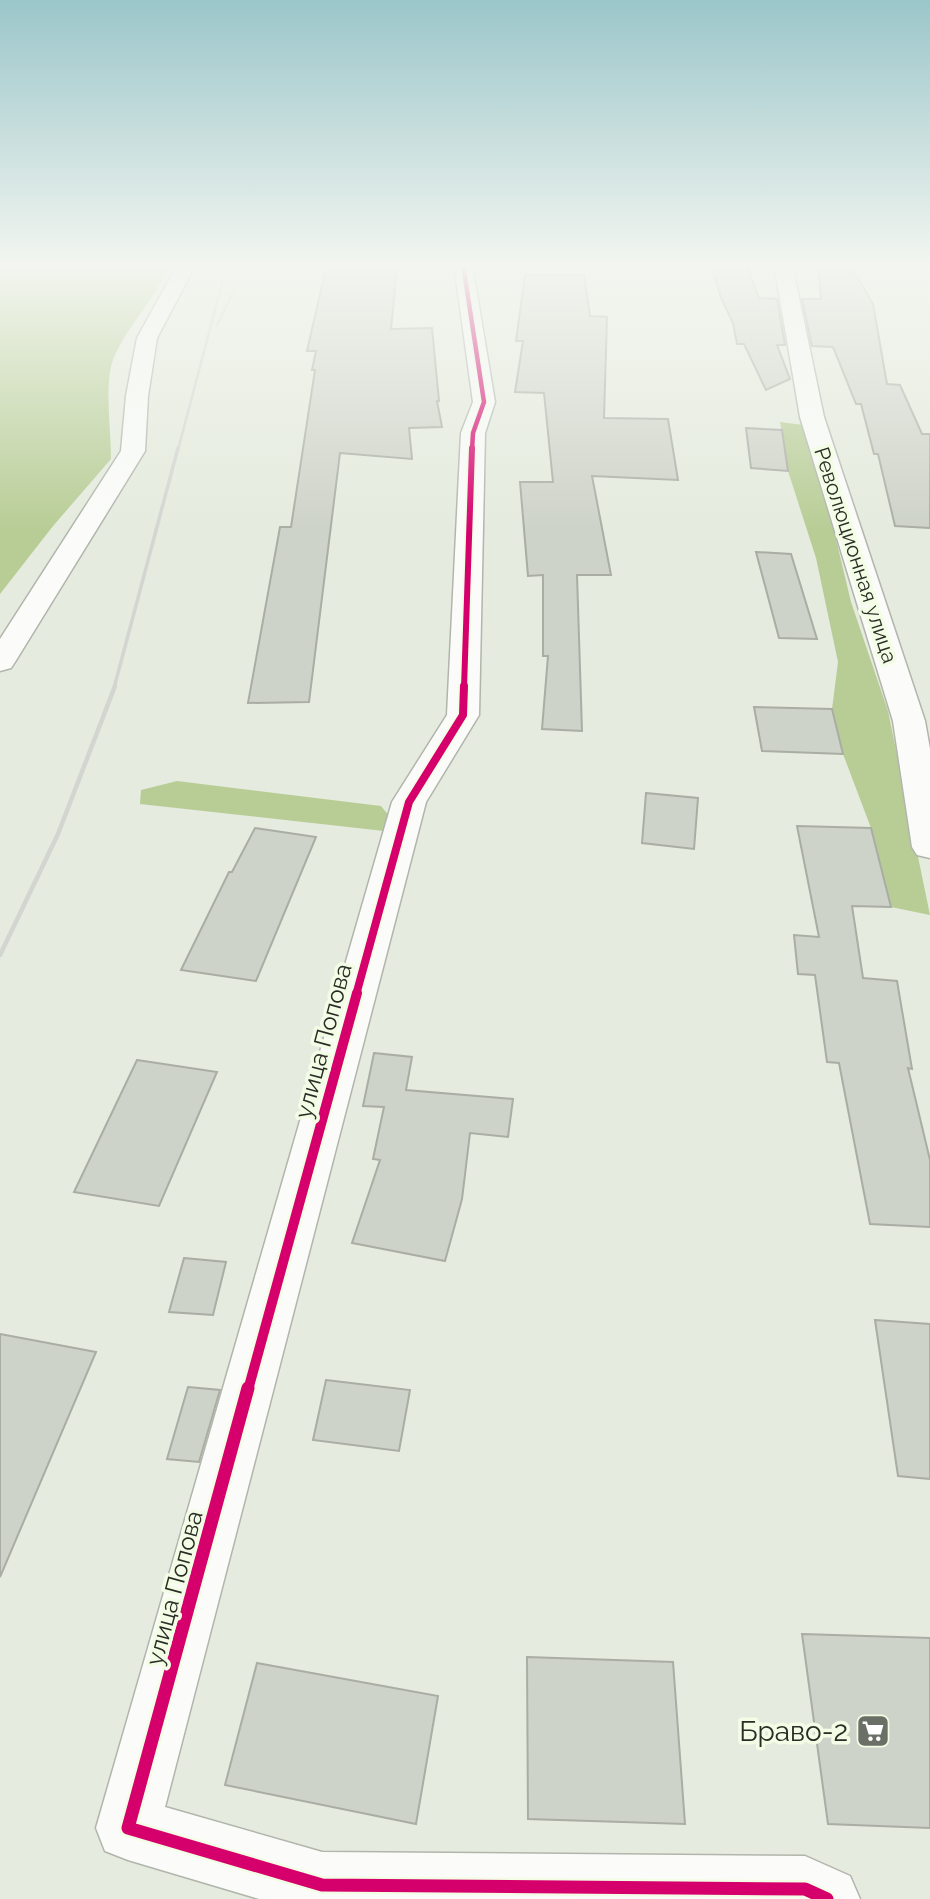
<svg xmlns="http://www.w3.org/2000/svg" width="930" height="1899" viewBox="0 0 930 1899" font-family="Raleway,sans-serif">
<style>
.forest{fill:#b8cd96}
.building{fill:#ced3c9;stroke:#a9ada4;stroke-width:2}
.lines{fill:none;stroke-linecap:round;stroke-linejoin:round}
.minor-casing{stroke:#b1b5ab;stroke-width:3}
.tertiary-casing{stroke:#b1b5ab;stroke-width:3}
.minor{fill:#fbfcfa;fill-rule:evenodd}
.tertiary{fill:#fbfcfa;fill-rule:evenodd}
.rail-far2{stroke:#d3d5d1;stroke-width:2.5}
.rail-far1{stroke:#d3d5d1;stroke-width:3.5}
.rail{stroke:#d3d5d1;stroke-width:4.5}
.cycleway-far4-casing{stroke:#f3fde6;stroke-width:7}
.cycleway-far3-casing{stroke:#f3fde6;stroke-width:10}
.cycleway-far2-casing{stroke:#f3fde6;stroke-width:12}
.cycleway-far1-casing{stroke:#f3fde6;stroke-width:15}
.cycleway-casing{stroke:#f3fde6;stroke-width:18}
.cycleway-far4{stroke:#d6006c;stroke-width:4.5}
.cycleway-far3{stroke:#d6006c;stroke-width:6}
.cycleway-far2{stroke:#d6006c;stroke-width:8}
.cycleway-far1{stroke:#d6006c;stroke-width:10}
.cycleway{stroke:#d6006c;stroke-width:13}
.labels{text-anchor:middle;dominant-baseline:central;stroke-width:7;stroke-linejoin:round;paint-order:stroke}
.far-street-label{font-size:21px;fill:#2a2d25;stroke:#f3fde6}
.street-label{font-size:24px;fill:#2a2d25;stroke:#f3fde6}
.near-poi-label{font-size:28px;fill:#2a2d25;stroke:#f3fde6;text-anchor:end}
</style>
<rect width="100%" height="100%" fill="#e5ebde"/>
<g class="forest">
<path d="M0,264h171c-14,34 -57,76 -61,108 -4,28 1,59 1,87l-58,67 -53,68z"/>
<polygon points="780,422 803,425 829,510 851,602 888,711 930,915 891,907 871,828 843,754 832,709 838,662 816,558 788,471"/>
<polygon points="177,781 381,806 390,817 384,831 140,804 141,790"/>
</g>
<g class="building">
<polygon points="327,264 363,264 362,269 397,269 391,329 432,328 439,401 437,401 442,427 409,428 412,459 340,453 309,702 248,703 280,527 291,527 315,370 312,370 316,351 307,351"/>
<polygon points="711,264 746,264 759,298 777,299 785,345 777,345 790,379 766,390 744,344 737,344 733,323 721,298"/>
<polygon points="818,264 850,264 873,304 887,384 900,385 922,434 930,434 930,528 895,526 878,454 874,454 861,404 856,404 833,347 812,346 802,299 821,299"/>
<polygon points="525,275 584,275 590,316 607,317 604,418 668,419 678,480 592,476 611,575 577,575 582,731 542,729 548,656 543,656 543,575 528,576 520,482 553,482 544,393 515,392 523,341 516,341"/>
<polygon points="746,428 782,430 788,471 751,468"/>
<polygon points="756,552 791,554 817,639 779,638"/>
<polygon points="754,707 832,709 843,754 762,751"/>
<polygon points="646,793 698,798 694,849 642,843"/>
<polygon points="797,826 871,828 891,907 852,906 863,978 897,981 912,1069 908,1068 930,1160 930,1227 870,1224 839,1063 827,1062 815,975 798,974 794,935 819,937"/>
<polygon points="255,828 316,837 256,981 181,970 229,872 232,872"/>
<polygon points="374,1053 412,1057 406,1090 513,1099 508,1137 470,1133 462,1199 445,1261 352,1243 380,1160 373,1159 384,1107 363,1106"/>
<polygon points="137,1060 217,1072 159,1206 74,1192"/>
<polygon points="184,1258 226,1262 213,1315 169,1312"/>
<polygon points="875,1320 930,1324 930,1479 898,1476"/>
<polygon points="0,1334 96,1352 0,1577"/>
<polygon points="326,1380 410,1390 399,1451 313,1440"/>
<polygon points="188,1387 220,1390 199,1462 167,1459"/>
<polygon points="802,1634 930,1638 930,1828 828,1824"/>
<polygon points="527,1657 673,1662 685,1824 528,1819"/>
<polygon points="257,1663 438,1696 416,1824 225,1785"/>
</g>
<g class="lines">
<defs>
<g id="minor">
<polygon points="178,264 196,264 157,338 148,396 145,451 15,662 11,668 0,671 0,639 121,451 126,396 137,338"/>
<polygon points="454,264 472,264 495,402 485,433 479,715 426,802 165,1807 322,1852 805,1856 850,1876 860,1899 259,1899 128,1860 105,1851 96,1828 392,802 447,715 461,433 473,402"/>
</g>
<polygon id="tertiary" points="774,264 792,264 824,417 925,721 930,749 930,858 917,855 912,847 893,721 800,417"/>
</defs>
<use href="#minor" class="minor-casing"/>
<use href="#tertiary" class="tertiary-casing"/>
<use href="#minor" class="minor"/>
<use href="#tertiary" class="tertiary"/>
<g class="rail-far2">
<polyline points="217,325 247,264"/>
<polyline points="178,450 227,264"/>
</g>
<polyline class="rail-far1" points="114,688 178,448"/>
<polyline class="rail" points="0,955 58,834 115,686"/>
<defs>
<polyline id="cycleway-far4" points="463,264 484,402 473,433 472,450"/>
<polyline id="cycleway-far3" points="464,688 472,448"/>
<polyline id="cycleway-far2" points="356,995 409,802 463,715 464,686"/>
<polyline id="cycleway-far1" points="248,1390 357,993"/>
<polyline id="cycleway" points="248,1388 128,1828 322,1885 805,1889 827,1899"/>
</defs>
<use href="#cycleway-far4" class="cycleway-far4-casing"/>
<use href="#cycleway-far3" class="cycleway-far3-casing"/>
<use href="#cycleway-far2" class="cycleway-far2-casing"/>
<use href="#cycleway-far1" class="cycleway-far1-casing"/>
<use href="#cycleway" class="cycleway-casing"/>
<use href="#cycleway-far4" class="cycleway-far4"/>
<use href="#cycleway-far3" class="cycleway-far3"/>
<use href="#cycleway-far2" class="cycleway-far2"/>
<use href="#cycleway-far1" class="cycleway-far1"/>
<use href="#cycleway" class="cycleway"/>
</g>
<linearGradient id="sky" x2="0" y2="1"><stop stop-color="#9bc6ca"/><stop offset="0.5" stop-color="#f3f6f0"/><stop offset="1" stop-color="#f3f6f0" stop-opacity="0"/></linearGradient>
<rect width="930" height="530" fill="url(#sky)"/>
<defs>
<symbol id="supermarket-square" viewBox="-11 -11 22 22"><rect x="-9" y="-9" width="18" height="18" rx="4" fill="#6b7066" stroke="#f3fde6"/><path d="M-6-5.5h2.5l.6 2H6L4.5 2H-2.5L-4.4-4H-6ZM-1.5 3.2a1.3 1.3 0 1 0 .1 0ZM3 3.2a1.3 1.3 0 1 0 .1 0Z" fill="#fff"/></symbol>
</defs>
<g fill-rule="evenodd">
<use href="#supermarket-square" x="854" y="1712" width="38" height="38"/>
</g>
<g class="labels">
<g class="far-street-label">
<text transform="translate(856 555) rotate(72)">Революционная улица</text>
</g>
<g class="street-label">
<text transform="translate(323 1041) rotate(-75)">улица Попова</text>
<text transform="translate(174 1588) rotate(-75)">улица Попова</text>
</g>
<g class="near-poi-label">
<text x="848" y="1731">Браво-2</text>
</g>
</g>
</svg>
